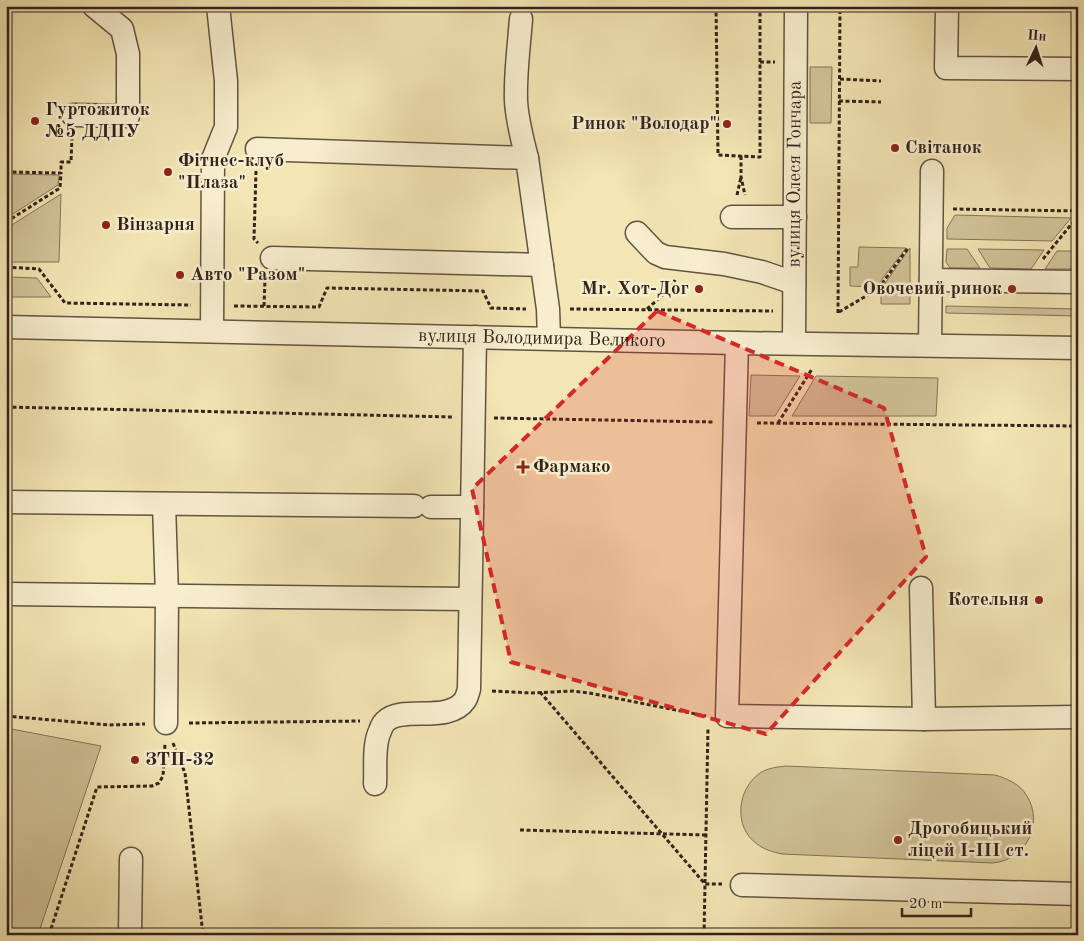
<svg xmlns="http://www.w3.org/2000/svg" width="1084" height="941" viewBox="0 0 1084 941" font-family="'Old Standard TT',serif">
<style>
.green{fill:#d2c49a;stroke:#82745b}
.lines{fill:none;stroke-linecap:round;stroke-linejoin:round}
.minor-casing{stroke:#625442;stroke-width:25}
.path{stroke:#32231c;stroke-width:3;stroke-dasharray:4 2.5;stroke-linecap:butt}
.minor{stroke:#f7eece;stroke-width:22}
.marked{fill:#d62828;fill-opacity:0.2;stroke:#d62828;stroke-width:4;stroke-dasharray:10 6;stroke-linejoin:round}
.poi-dot{fill:#8f2418;stroke:#f7eece;stroke-width:2}
.labels{text-anchor:middle;dominant-baseline:central;stroke-width:5;stroke-linejoin:round;paint-order:stroke}
.poi-label{font-size:19px;font-weight:bold;fill:#32231c;stroke:#f7eece;text-anchor:start}
.street-label{font-size:19px;fill:#32231c;stroke:#f7eece}
</style>
<rect width="100%" height="100%" fill="#f3e5b4"/>
<filter id="stains"><feTurbulence type="fractalNoise" baseFrequency=".004" numOctaves="4"/><feColorMatrix values="0 0 0 0 .2 0 0 0 0 .09 0 0 0 0 .02 0 0 0 .5 -.17"/></filter>
<radialGradient id="worn" r=".72"><stop offset=".6" stop-color="#630" stop-opacity="0"/><stop offset="1" stop-color="#630" stop-opacity=".3"/></radialGradient>
<g class="green">
<polygon points="810,67 832,67 831,123 810,123"/>
<polygon points="8,174 59,175 58,185 8,217"/>
<polygon points="61,194 59,262 7,262 7,228"/>
<polygon points="955,215 1071,218 1052,241 947,239 947,228"/>
<polygon points="859,247 906,248 876,287 850,286 850,267 858,267"/>
<polygon points="910,248 910,304 881,304 881,289"/>
<polygon points="947,249 967,249 980,268 950,268 946,262"/>
<polygon points="978,249 1044,250 1031,269 990,268"/>
<polygon points="1057,251 1078,251 1078,269 1045,269"/>
<polygon points="6,277 37,278 51,297 6,297"/>
<polygon points="946,306 1078,309 1078,316 946,313"/>
<polygon points="751,375 800,376 775,416 749,416"/>
<polygon points="816,376 938,378 936,416 792,416"/>
<polygon points="6,728 101,746 38,935 6,935"/>
<path d="M786,766l209,9c13,4 25,9 32,21 17,28 -1,64 -34,67l-211,-9c-9,-2 -17,-4 -25,-10 -24,-17 -20,-55 3,-71 8,-5 17,-6 26,-7z"/>
</g>
<g class="lines">
<defs>
<g id="minor">
<polyline points="947,6 946,68 1078,69"/>
<path d="M521,19c-2,27 -6,55 -5,82 1,19 6,38 11,57"/>
<polyline points="73,115 128,116 128,54 122,29 94,6"/>
<polyline points="257,149 527,158 548,309 549,338"/>
<polyline points="732,217 795,217"/>
<polyline points="637,233 656,253 665,257 724,264 762,272 794,283"/>
<polyline points="272,258 542,265"/>
<polyline points="931,280 1078,282"/>
<path id="s1" d="M6,327l731,16 341,5"/>
<polyline points="212,331 213,159 226,127 226,81 218,6"/>
<polyline points="737,343 727,716 924,719 1078,717"/>
<path id="s2" d="M794,343l2,-337"/>
<polyline points="930,345 932,171"/>
<polyline points="6,502 414,506"/>
<polyline points="164,504 167,596 166,723"/>
<polyline points="431,507 472,507"/>
<polyline points="921,588 924,719"/>
<polyline points="6,594 470,599"/>
<path d="M375,784c1,-16 -2,-39 5,-53 1,-3 3,-8 6,-10 16,-16 63,3 79,-21 2,-3 3,-8 4,-11l6,-352"/>
<polyline points="742,885 1078,894"/>
<polyline points="130,935 131,859"/>
</g>
</defs>
<use href="#minor" class="minor-casing"/>
<g class="path">
<polyline points="716,6 718,155 760,157 760,6"/>
<polyline points="760,62 775,62"/>
<polyline points="840,79 881,81"/>
<polyline points="839,101 881,102"/>
<polyline points="741,156 741,177 745,195"/>
<polyline points="256,171 254,239 258,243"/>
<polyline points="6,172 61,173 61,162 71,162 72,136"/>
<polyline points="737,195 741,177"/>
<polyline points="953,209 1078,211"/>
<polyline points="6,222 60,188 61,173"/>
<polyline points="1043,259 1078,216"/>
<polyline points="6,267 39,269 65,303 191,305"/>
<polyline points="234,306 319,307 327,288 483,291 491,308 526,309"/>
<polyline points="264,306 265,279"/>
<polyline points="570,309 773,311"/>
<polyline points="647,309 671,288 675,280"/>
<polyline points="839,312 878,289 908,248"/>
<polyline points="838,313 840,6"/>
<polyline points="6,407 453,417"/>
<polyline points="494,418 713,422"/>
<polyline points="757,423 1078,426"/>
<polyline points="778,423 812,369"/>
<polyline points="492,691 531,693 573,691 589,693 706,716"/>
<polyline points="540,692 705,884 722,884"/>
<polyline points="6,716 109,725 145,724"/>
<polyline points="189,723 360,721"/>
<polyline points="173,743 185,773 203,935"/>
<polyline points="520,830 706,835"/>
<polyline points="49,935 97,787 152,786 159,783 163,776 165,744"/>
<polyline points="704,935 708,727"/>
</g>
<use href="#minor" class="minor"/>
</g>
<path class="marked" d="M657,311l227,97 42,149 -160,177 -255,-72 -39,-173z"/>
<g class="poi-dot">
<circle cx="35" cy="121" r="5"/>
<circle cx="727" cy="124" r="5"/>
<circle cx="895" cy="148" r="5"/>
<circle cx="168" cy="172" r="5"/>
<circle cx="106" cy="225" r="5"/>
<circle cx="180" cy="275" r="5"/>
<circle cx="699" cy="289" r="5"/>
<circle cx="1012" cy="289" r="5"/>
<path d="M520.5 459.5h5v5h5v5h-5v5h-5v-5h-5v-5h5z"/>
<circle cx="1039" cy="600" r="5"/>
<circle cx="135" cy="760" r="5"/>
<circle cx="898" cy="840" r="5"/>
</g>
<g class="labels">
<g class="poi-label">
<text x="45" y="110">Гуртожиток<tspan x="45" dy="22">№5 ДДПУ</tspan></text>
<text x="717" y="124" text-anchor="end">Ринок "Володар"</text>
<text x="905" y="148">Світанок</text>
<text x="178" y="161">Фітнес-клуб<tspan x="178" dy="22">"Плаза"</tspan></text>
<text x="116" y="225">Вінзарня</text>
<text x="190" y="275">Авто "Разом"</text>
<text x="689" y="289" text-anchor="end">Mr. Хот-Дог</text>
<text x="1002" y="289" text-anchor="end">Овочевий ринок</text>
<text x="533" y="467">Фармако</text>
<text x="1029" y="600" text-anchor="end">Котельня</text>
<text x="145" y="760">ЗТП-32</text>
<text x="908" y="829">Дрогобицький<tspan x="908" dy="22">ліцей І-ІІІ ст.</tspan></text>
</g>
<g class="street-label">
<text stroke="none"><textPath href="#s2" startOffset="169">вулиця Олеся Гончара</textPath></text>
<text stroke="none"><textPath href="#s1" startOffset="536">вулиця Володимира Великого</textPath></text>
</g>
</g>
<rect width="1084" height="941" fill="none" stroke="#f3e5b4" stroke-width="25"/>
<rect x="8" y="8" width="1069" height="926" fill="none" stroke="#32231c" stroke-width="2.5"/>
<rect x="12" y="12" width="1059" height="916" fill="none" stroke="#32231c"/>
<g transform="translate(1036 48) rotate(4)" stroke="#f7eece" stroke-width="4" paint-order="stroke">
<path d="M0-4L9 19L0 12L-9 19Z" fill="#32231c"/>
<text y="-8" font-size="14" font-weight="bold" text-anchor="middle" fill="#32231c">Пн</text>
</g>
<path d="M902 908v8h69v-8" fill="none" stroke="#32231c" stroke-width="2.5"/>
<text x="909" y="908" font-size="15" fill="#32231c" stroke="#f7eece" stroke-width="4" paint-order="stroke">20 m</text>
<rect width="100%" height="100%" filter="url(#stains)"/>
<rect width="100%" height="100%" fill="url(#worn)"/>
</svg>
